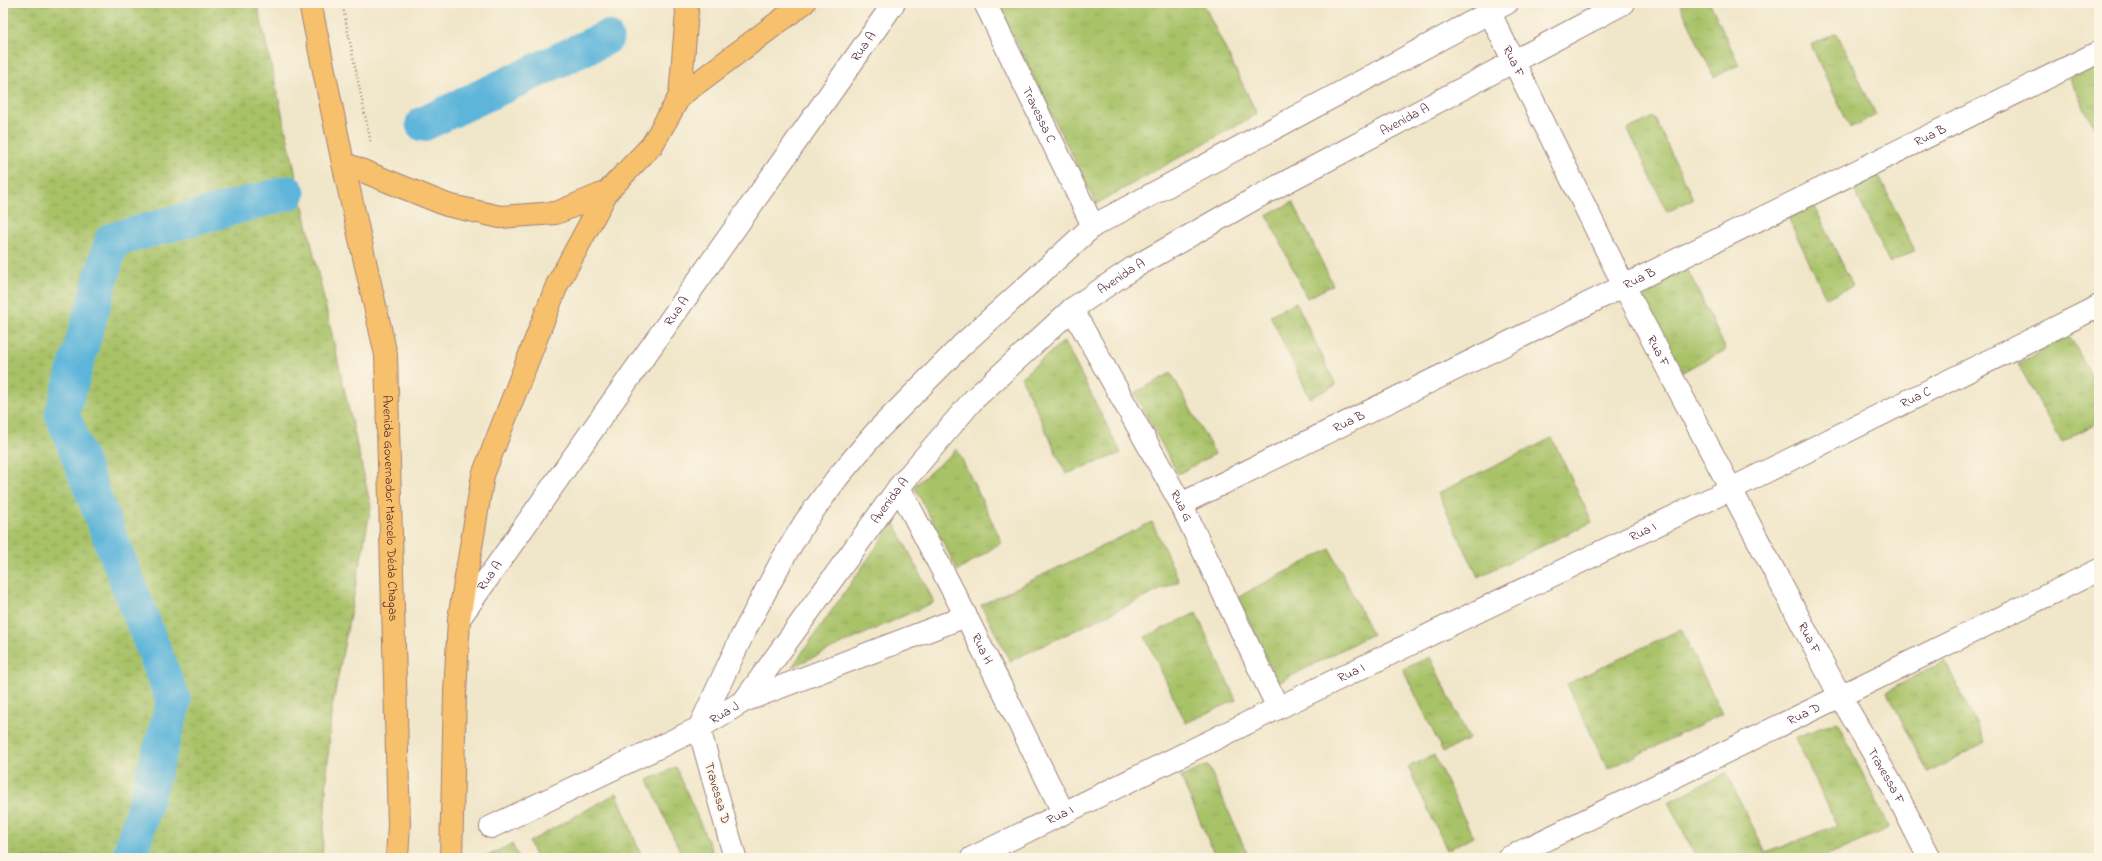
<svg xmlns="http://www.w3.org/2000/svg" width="2102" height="861" viewBox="0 0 2102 861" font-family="'Indie Flower',sans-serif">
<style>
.grass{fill:url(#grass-tufts);stroke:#79704a}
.wetland{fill:url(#wetland-marsh);stroke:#79704a}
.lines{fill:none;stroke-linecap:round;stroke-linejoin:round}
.canal{stroke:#5db5da;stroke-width:35}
.minor-casing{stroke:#9d827a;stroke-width:24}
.major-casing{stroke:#9d827a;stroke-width:24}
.path{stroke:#9d827a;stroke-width:2.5;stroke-dasharray:1 3;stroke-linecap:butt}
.minor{stroke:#fff;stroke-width:22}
.major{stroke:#f7c06c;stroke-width:22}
.labels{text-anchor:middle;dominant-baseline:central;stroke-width:3.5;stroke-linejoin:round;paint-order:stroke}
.street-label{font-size:13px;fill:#4a1f2b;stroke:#fcf5e5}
</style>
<defs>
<pattern id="grass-tufts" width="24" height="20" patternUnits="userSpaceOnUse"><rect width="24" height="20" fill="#a8c268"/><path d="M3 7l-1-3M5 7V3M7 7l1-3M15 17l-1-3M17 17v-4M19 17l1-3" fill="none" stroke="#92a65a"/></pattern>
<pattern id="wetland-marsh" width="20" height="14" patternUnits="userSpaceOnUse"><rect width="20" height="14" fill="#a8c268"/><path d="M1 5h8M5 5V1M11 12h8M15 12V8" fill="none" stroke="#92a65a"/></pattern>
</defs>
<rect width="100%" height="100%" fill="#fcf5e5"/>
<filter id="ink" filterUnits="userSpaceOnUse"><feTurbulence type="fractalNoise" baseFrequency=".025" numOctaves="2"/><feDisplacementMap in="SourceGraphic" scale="8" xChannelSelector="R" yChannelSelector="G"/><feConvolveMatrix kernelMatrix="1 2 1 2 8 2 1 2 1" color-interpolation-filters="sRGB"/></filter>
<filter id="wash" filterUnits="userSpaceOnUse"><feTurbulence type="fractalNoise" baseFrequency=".012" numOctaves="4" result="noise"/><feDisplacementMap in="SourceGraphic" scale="16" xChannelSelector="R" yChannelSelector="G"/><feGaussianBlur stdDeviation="0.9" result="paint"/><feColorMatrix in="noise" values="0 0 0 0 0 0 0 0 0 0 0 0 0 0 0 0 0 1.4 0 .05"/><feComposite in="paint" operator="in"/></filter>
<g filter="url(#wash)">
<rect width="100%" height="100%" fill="#f0e6c9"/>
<g class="grass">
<polygon points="997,3 1203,3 1257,114 1096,204"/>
<polygon points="1679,3 1710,3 1739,65 1714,77"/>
<polygon points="1837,33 1876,115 1850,128 1811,45"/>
<polygon points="2094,65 2099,74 2099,136 2069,78"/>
<polygon points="1654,117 1693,199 1667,212 1628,129"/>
<polygon points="1875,168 1915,251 1889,263 1850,180"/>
<polygon points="1293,202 1333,285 1307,298 1267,215"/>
<polygon points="1813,203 1853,286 1826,298 1787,215"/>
<polygon points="1687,268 1726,350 1680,373 1639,290"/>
<polygon points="1296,302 1336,385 1310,398 1270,315"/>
<polygon points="2069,335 2099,389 2099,421 2062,443 2018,364"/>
<polygon points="1064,341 1121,453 1066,474 1021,377"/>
<polygon points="1171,373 1215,454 1178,474 1134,393"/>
<polygon points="1552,438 1592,522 1478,577 1438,493"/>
<polygon points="957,449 1002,542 958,571 914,486"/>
<polygon points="894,522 934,602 792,667"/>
<polygon points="1152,522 1179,581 1010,661 981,605"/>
<polygon points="1330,549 1372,634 1278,683 1238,597"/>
<polygon points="1196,613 1236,700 1186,723 1145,637"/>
<polygon points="1681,629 1722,714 1608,769 1567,684"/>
<polygon points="1430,657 1469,739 1443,752 1403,669"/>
<polygon points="1945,661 1985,742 1928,773 1887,691"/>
<polygon points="1837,721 1889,828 1821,858 1697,858 1668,802 1726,773 1766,853 1837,825 1795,738"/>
<polygon points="1434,755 1473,837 1447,850 1408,767"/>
<polygon points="1208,765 1249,858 1216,858 1181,777"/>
<polygon points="676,767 715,858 683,858 648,780"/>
<polygon points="617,793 642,858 536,858 529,842"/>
<polygon points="512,844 519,858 483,858"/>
</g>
<polygon class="wetland" points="3,3 257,3 371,507 331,713 322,858 3,858"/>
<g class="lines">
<g class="canal">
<polyline points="423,124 606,38"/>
<polyline points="129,858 174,702 62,414 112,240 288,193"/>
</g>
</g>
</g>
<g filter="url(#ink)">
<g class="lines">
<defs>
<g id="minor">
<path id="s1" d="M985,3l108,223"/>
<path id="s2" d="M1485,3l139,283 216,410 52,89 37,73"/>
<path id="s3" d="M1072,309l109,195 97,204"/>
<path id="s4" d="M899,487l67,129 97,196"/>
<path id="s5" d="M1181,504l918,-452"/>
<path id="s6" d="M459,619l435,-616"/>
<path id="s7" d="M744,701l155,-214 74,-87 99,-91 61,-41 121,-69 370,-196"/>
<path id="s8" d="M491,827l208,-99 45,-27 222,-85"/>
<polyline points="735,858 699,728 742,636 782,560 805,522 837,478 875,433 962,345 1093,226 1507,3"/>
<path id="s9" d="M972,858l306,-150 453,-219 368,-183"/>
<path id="s10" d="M1508,858l591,-288"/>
</g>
<g id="major">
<polyline points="310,3 343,163 447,205 500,217 556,213 607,192 652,145 680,96 687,12 686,3"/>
<polyline points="680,96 804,3"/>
<path id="s11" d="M343,163l43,192 13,469 -2,34"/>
<polyline points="451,858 455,694 459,619 483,475 557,285 607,192"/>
</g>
</defs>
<use href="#minor" class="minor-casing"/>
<use href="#major" class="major-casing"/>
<polyline class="path" points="342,3 371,144"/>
<use href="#minor" class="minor"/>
<use href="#major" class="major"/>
</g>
</g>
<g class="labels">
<g class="street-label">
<text stroke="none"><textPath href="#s6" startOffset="701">Rua A</textPath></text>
<text stroke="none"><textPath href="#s2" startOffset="65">Rua F</textPath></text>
<text stroke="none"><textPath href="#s1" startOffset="124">Travessa C</textPath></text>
<text stroke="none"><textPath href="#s7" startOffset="896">Avenida A</textPath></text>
<text stroke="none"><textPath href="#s5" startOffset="835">Rua B</textPath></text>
<text stroke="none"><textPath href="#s7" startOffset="572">Avenida A</textPath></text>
<text stroke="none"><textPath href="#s5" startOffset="511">Rua B</textPath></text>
<text stroke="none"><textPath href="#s6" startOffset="377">Rua A</textPath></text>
<text stroke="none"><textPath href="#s2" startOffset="389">Rua F</textPath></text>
<text stroke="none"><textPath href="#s9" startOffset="1050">Rua C</textPath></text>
<text stroke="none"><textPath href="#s5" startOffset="187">Rua B</textPath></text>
<text stroke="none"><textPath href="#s7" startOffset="248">Avenida A</textPath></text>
<text stroke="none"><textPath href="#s3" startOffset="225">Rua G</textPath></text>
<text stroke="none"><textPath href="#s11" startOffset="350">Avenida Governador Marcelo Déda Chagas</textPath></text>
<text stroke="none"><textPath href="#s9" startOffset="746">Rua I</textPath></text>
<text stroke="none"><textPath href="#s6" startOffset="53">Rua A</textPath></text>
<text stroke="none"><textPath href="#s2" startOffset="713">Rua F</textPath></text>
<text stroke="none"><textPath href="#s4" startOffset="182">Rua H</textPath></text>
<text stroke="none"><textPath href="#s9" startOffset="422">Rua I</textPath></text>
<text stroke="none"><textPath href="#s8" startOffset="260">Rua J</textPath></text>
<text stroke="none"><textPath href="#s10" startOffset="329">Rua D</textPath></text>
<text stroke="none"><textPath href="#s2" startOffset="871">Travessa F</textPath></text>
<text transform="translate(717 793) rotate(74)">Travessa D</text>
<text stroke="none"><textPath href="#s9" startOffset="98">Rua I</textPath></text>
</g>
</g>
<rect width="2102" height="861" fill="none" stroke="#fcf5e5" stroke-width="16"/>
</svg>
